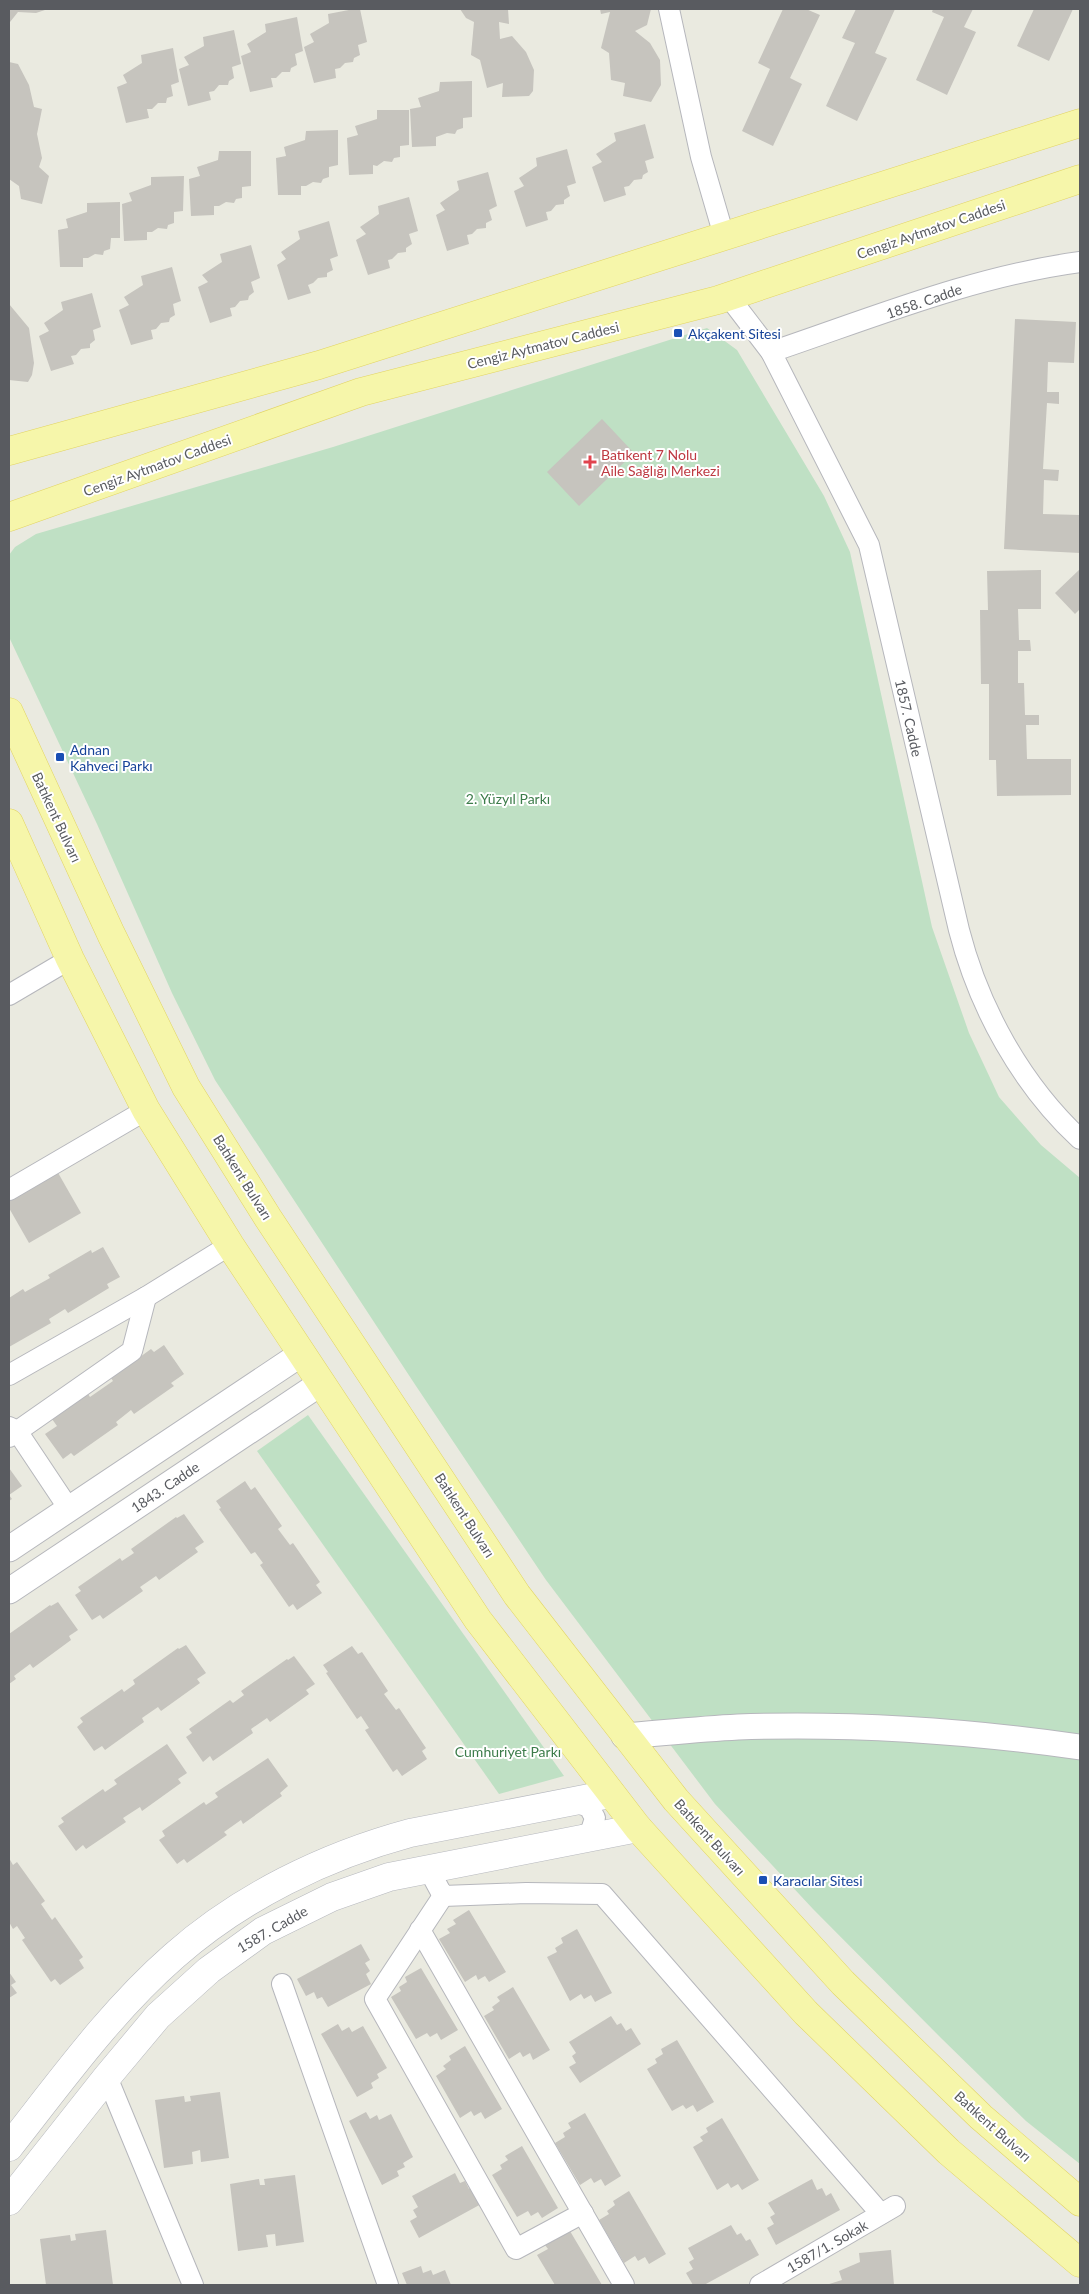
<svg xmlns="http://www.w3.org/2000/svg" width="1089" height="2294" viewBox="0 0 1089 2294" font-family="Lato,sans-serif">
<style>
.green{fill:#bfe0c4}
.building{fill:#c6c4be}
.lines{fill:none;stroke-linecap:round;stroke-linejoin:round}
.minor-casing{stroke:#b6b7bc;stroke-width:22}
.tertiary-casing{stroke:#b6b7bc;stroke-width:27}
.secondary-casing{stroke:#b6b8be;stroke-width:29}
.primary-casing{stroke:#e2d462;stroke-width:29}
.minor{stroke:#fff;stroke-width:20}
.tertiary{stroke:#fff;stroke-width:25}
.secondary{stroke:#fff;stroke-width:28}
.primary{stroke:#f6f6aa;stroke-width:28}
.transit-dot{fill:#1a4fb4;stroke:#fff;stroke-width:2}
.health-dot{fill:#e0444e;stroke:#fff;stroke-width:2}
.labels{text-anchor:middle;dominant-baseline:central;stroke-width:4;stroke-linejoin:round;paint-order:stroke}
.street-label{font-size:14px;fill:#595b60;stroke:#fff}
.transit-label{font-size:14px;fill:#164399;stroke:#fff;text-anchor:start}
.health-label{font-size:14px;fill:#be3a42;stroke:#fff;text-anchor:start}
.park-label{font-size:14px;fill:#3c7c4a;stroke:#fff}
</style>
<rect width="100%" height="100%" fill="#eaeae0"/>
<g class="green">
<polygon points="707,328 737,350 824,496 850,552 932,927 969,1033 999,1097 1041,1145 1080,1178 1080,2164 1026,2121 941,2038 813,1909 715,1804 546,1580 416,1386 215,1080 172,993 97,824 9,637 9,555 15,547 36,534 333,447"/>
<polygon points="308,1415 564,1776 499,1794 257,1451"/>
</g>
<g class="building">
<polygon points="9,9 48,9 36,13 18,12 10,22"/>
<polygon points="354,9 360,9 367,42 358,45 360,55 354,58 353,62 345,63 340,68 335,69 336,78 314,83 304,47 314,42 310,34 329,23 328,14"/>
<polygon points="460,9 508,9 509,24 499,22 500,39 512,36 526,52 534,70 533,91 529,96 502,97 503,83 487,88 480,60 471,55 474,22 466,18"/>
<polygon points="600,9 651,9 647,25 635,31 650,43 660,60 661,85 651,102 623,96 625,83 611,80 609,53 601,48 610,12 601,14"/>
<polygon points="783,9 806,9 820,15 790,78 802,84 773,146 742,131 770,69 758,63"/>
<polygon points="856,9 895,9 875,53 887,58 857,121 826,106 855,43 842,38"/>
<polygon points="933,9 973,9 964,27 976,32 947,95 916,80 944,17 932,12"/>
<polygon points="1034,9 1073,9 1049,61 1017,46"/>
<polygon points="297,17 303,51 295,54 297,65 291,68 290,72 282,72 276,78 271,78 273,87 250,92 241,56 251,52 247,44 266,32 265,24"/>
<polygon points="234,30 241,64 232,67 234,78 229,81 228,85 219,85 214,91 209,92 211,100 188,106 179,69 189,65 184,57 204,46 203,37"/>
<polygon points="173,48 179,82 171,85 173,96 167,98 166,103 158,103 152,109 147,109 149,118 126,123 117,87 127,83 123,75 142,63 141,55"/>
<polygon points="9,62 18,64 29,85 34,107 42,109 37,134 42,158 39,167 49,176 42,204 21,199 19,186 9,179"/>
<polygon points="472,81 472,117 463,118 463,128 457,130 455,134 447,133 436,137 436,146 412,147 410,109 421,107 418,98 439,91 440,82"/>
<polygon points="377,110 409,110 409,145 400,146 400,157 394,158 392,162 384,161 377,166 373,165 373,174 349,175 347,138 358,135 355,126 377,119"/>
<polygon points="645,124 654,158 645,161 648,172 643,175 642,179 634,180 629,186 624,187 626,195 604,202 592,167 602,162 596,154 616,141 614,133"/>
<polygon points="338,130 338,165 329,167 329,177 323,179 321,183 313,182 306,186 301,186 301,195 278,195 276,158 286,156 284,147 305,140 306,131"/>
<polygon points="567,149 576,183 567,186 570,196 564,200 564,204 556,205 551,211 546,212 548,220 526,227 514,191 524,186 519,178 537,166 536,158"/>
<polygon points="219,151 251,151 251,186 242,187 242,198 236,199 234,203 226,202 219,206 214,206 214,215 191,216 189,179 200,176 197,167 218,160"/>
<polygon points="488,172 497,206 489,210 492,220 486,223 486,228 477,229 472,234 467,235 469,244 447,251 436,215 445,210 440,203 459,190 457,181"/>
<polygon points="184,176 183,211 174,212 174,223 168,225 167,229 158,228 152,232 147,232 147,240 124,241 122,204 132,201 129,193 151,185 151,177"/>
<polygon points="409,197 418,231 409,234 412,244 406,248 406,252 398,253 392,259 388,260 390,268 368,275 356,240 366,234 360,227 379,214 378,206"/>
<polygon points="120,202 120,238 111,238 110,249 104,251 103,255 95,254 88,258 83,258 83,267 60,267 58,230 68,228 66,219 87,212 87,203"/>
<polygon points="329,221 338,256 330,259 333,270 327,273 327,277 318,278 313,283 308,285 311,293 288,300 277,265 286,259 281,252 300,239 298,231"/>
<polygon points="251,245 260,278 251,282 254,292 249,296 248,300 240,301 235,307 230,308 232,316 210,323 198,287 208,282 202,275 222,262 220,254"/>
<polygon points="172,267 181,301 173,304 175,315 170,318 169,322 161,323 156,329 151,330 153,339 131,345 119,310 129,305 124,297 143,285 141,276"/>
<polygon points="92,293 101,327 93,330 95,340 90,344 90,348 81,349 76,355 71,356 74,364 51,371 39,336 49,331 44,323 63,310 61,302"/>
<polygon points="9,304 29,328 34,363 32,375 28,382 9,380"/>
<polygon points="1015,319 1076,322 1074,363 1048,362 1047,392 1059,392 1059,404 1047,403 1043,469 1059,470 1058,481 1044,480 1043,514 1080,515 1080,553 1004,549"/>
<polygon points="602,419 634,453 579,506 547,472"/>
<polygon points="1080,569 1080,609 1075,614 1055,593"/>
<polygon points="1041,570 1041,609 1018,609 1019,640 1030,640 1031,651 1018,651 1018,683 1024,683 1025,715 1039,715 1039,725 1026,725 1027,759 1071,759 1071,795 997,796 996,760 989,760 989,684 981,684 980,610 988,610 987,571"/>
<polygon points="57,1171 81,1213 29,1243 9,1208 9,1198"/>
<polygon points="103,1247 120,1277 107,1284 109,1288 68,1313 65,1309 49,1319 51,1323 9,1347 9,1298 23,1289 25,1292 50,1278 48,1275 91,1250 92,1253"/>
<polygon points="164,1345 184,1374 171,1383 174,1386 134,1414 131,1410 116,1422 118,1425 74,1456 71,1453 63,1459 45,1434 57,1426 52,1419 88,1394 90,1397 113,1381 111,1378 151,1349 154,1352"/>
<polygon points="9,1468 22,1486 9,1495 12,1499 9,1501"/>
<polygon points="245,1481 251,1490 255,1487 282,1526 278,1529 290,1545 293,1543 320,1582 316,1585 322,1593 297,1610 293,1604 289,1607 260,1565 263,1563 255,1552 251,1554 219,1509 221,1508 216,1501"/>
<polygon points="184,1514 204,1542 195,1548 198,1552 159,1580 156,1576 140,1587 143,1591 103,1619 100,1615 92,1620 75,1595 81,1591 78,1587 120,1558 122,1561 134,1553 131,1549 176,1517 177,1518"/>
<polygon points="58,1602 78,1630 69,1636 71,1640 33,1668 30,1664 14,1676 16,1679 9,1684 9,1634 50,1605 51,1606"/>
<polygon points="186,1645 206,1673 197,1679 200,1683 161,1711 158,1707 142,1718 144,1722 105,1750 102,1746 94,1751 77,1727 83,1722 80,1718 122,1689 124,1692 135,1684 133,1680 178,1648 179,1649"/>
<polygon points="352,1646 358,1654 362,1652 388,1691 384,1694 396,1710 399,1708 426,1748 422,1751 427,1759 402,1776 397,1769 393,1772 365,1730 369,1728 361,1716 357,1719 326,1673 328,1672 323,1665"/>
<polygon points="294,1656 315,1684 306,1690 309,1694 270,1722 267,1718 251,1729 253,1733 213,1761 210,1756 203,1762 186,1737 192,1733 189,1729 230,1700 233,1703 244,1695 241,1691 287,1659 288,1660"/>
<polygon points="167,1744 187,1773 178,1779 181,1783 142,1811 140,1807 123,1818 126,1822 86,1849 83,1845 76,1851 58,1826 64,1822 61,1818 103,1789 105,1792 117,1784 114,1780"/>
<polygon points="268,1758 288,1786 280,1793 282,1796 243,1824 241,1820 224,1832 227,1835 187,1863 184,1859 177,1864 159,1840 165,1836 162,1831 204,1802 206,1805 218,1797 215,1793"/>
<polygon points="9,1858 13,1865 17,1862 45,1901 41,1904 52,1920 55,1917 83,1957 79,1960 84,1968 60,1985 55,1979 51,1982 22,1940 25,1938 17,1926 13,1929 9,1922"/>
<polygon points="469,1910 506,1972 489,1982 485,1976 478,1980 476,1975 465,1982 439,1939 450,1933 447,1929 456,1924 453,1920"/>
<polygon points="577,1929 612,1993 595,2002 591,1995 584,1999 581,1994 570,2001 547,1957 557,1952 555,1948 563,1943 561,1938"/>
<polygon points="361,1944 370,1960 365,1963 370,1971 366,1974 371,1984 328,2007 322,1997 317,1999 314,1992 306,1996 297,1979"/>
<polygon points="421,1968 458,2030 441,2040 437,2033 430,2037 427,2033 416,2039 391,1997 401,1991 399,1987 407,1982 405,1977"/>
<polygon points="9,1972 16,1982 11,1985 17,1993 9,1998"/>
<polygon points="513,1987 550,2050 533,2060 530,2053 523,2057 520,2052 509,2059 484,2016 494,2010 492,2007 500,2001 497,1997"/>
<polygon points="611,2016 617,2025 621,2023 626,2031 631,2028 641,2044 580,2083 569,2067 576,2063 572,2056 576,2053 569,2042"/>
<polygon points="338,2024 342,2031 349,2027 352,2032 363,2026 387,2068 377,2074 379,2078 371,2083 373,2088 357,2097 321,2034"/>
<polygon points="677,2040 714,2102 697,2112 693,2105 686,2109 683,2105 672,2111 647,2069 657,2063 655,2059 663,2054 661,2049"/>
<polygon points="465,2046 502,2109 485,2119 481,2112 474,2116 471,2111 460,2118 436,2076 446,2069 443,2066 451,2060 449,2056"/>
<polygon points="220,2092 229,2158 201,2162 200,2150 192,2152 193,2164 164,2168 155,2100 184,2096 185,2102 191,2101 190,2096"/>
<polygon points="366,2112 370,2119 377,2115 379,2120 391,2114 413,2157 403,2163 405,2167 397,2171 399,2176 382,2185 349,2121"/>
<polygon points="585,2113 621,2176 605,2186 601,2179 594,2183 591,2178 580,2185 555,2143 565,2137 563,2133 571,2128 568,2123"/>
<polygon points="722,2118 759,2180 742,2190 738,2184 731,2188 728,2183 717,2190 693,2147 703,2141 700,2137 708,2132 706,2128"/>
<polygon points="522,2146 558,2208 542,2218 538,2212 531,2216 528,2211 517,2217 492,2175 502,2169 500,2165 508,2160 505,2156"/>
<polygon points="455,2173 460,2183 465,2181 469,2189 474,2186 483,2203 419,2238 410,2221 417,2217 413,2210 418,2207 412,2196"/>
<polygon points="295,2175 304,2242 276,2246 275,2234 266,2235 268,2247 238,2251 230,2184 259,2179 260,2185 265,2185 264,2179"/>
<polygon points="812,2179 817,2190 822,2188 826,2196 831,2193 840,2210 776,2245 767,2228 774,2224 770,2217 775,2214 768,2203"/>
<polygon points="629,2191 666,2254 649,2264 645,2257 638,2261 635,2256 624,2263 599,2220 609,2214 607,2211 615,2205 613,2201"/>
<polygon points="731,2225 737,2235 741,2233 746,2241 750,2239 759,2255 704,2285 693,2285 686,2273 693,2269 689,2262 694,2259 688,2248"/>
<polygon points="567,2226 602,2285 555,2285 537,2255 548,2249 545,2245 554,2240 551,2235"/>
<polygon points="106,2230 113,2285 46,2285 40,2239 70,2235 71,2241 76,2240 75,2234"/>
<polygon points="891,2250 894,2285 826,2285 842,2280 839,2271 860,2262 859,2253"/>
<polygon points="421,2266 423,2273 431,2270 433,2275 445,2270 451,2285 407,2285 402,2273"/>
</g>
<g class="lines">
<defs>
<g id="minor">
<polyline points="669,9 701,157 724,236"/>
<path d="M729,297l42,55 98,193 90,385c20,78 62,154 121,209"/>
<path d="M771,352c101,-34 203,-76 309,-90"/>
<polyline points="9,995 70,959"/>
<polyline points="9,1190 146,1110"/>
<polyline points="9,1375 146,1297 230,1245"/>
<polyline points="9,1427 17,1431 69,1509"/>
<polyline points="9,1437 132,1351 146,1297"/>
<polyline points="572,1801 589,1807 595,1818 591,1831 579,1839"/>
<polyline points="429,1870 443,1896 526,1893 602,1894 881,2214"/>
<polyline points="443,1896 375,1999 516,2249 583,2213"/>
<polyline points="420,1930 624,2285"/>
<polyline points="282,1984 388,2285"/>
<polyline points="107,2077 193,2285"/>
<polyline points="760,2285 895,2206"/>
</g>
<g id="tertiary">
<polyline points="9,1549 301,1354"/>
<polyline points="9,1591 321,1383"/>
<path d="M624,1736c38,-3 76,-7 114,-9 114,-4 230,4 342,20"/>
</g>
<g id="secondary">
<path d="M9,2147c52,-66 102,-136 165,-191 67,-59 151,-100 236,-123l200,-39"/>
<polyline points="9,2201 107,2077 158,2016 209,1970 263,1931 332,1897 389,1877 638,1828"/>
</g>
<g id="primary">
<polyline points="9,451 319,365 1080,123"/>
<polyline points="9,517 361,392 718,300 1080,179"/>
<polyline points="9,712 111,934 186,1087 268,1218 517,1595 676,1800 843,1983 981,2117 1080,2202"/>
<polyline points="9,823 70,959 146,1110 230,1245 478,1620 638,1828 806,2013 949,2152 1080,2263"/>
</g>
</defs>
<use href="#minor" class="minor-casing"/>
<use href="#tertiary" class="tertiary-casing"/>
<use href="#secondary" class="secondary-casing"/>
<use href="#primary" class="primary-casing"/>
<use href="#minor" class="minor"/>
<use href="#tertiary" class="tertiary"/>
<use href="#secondary" class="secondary"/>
<use href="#primary" class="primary"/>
</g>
<g class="transit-dot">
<rect x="673" y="328" width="10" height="10" rx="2.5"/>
<rect x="55" y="752" width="10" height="10" rx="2.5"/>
<rect x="758" y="1875" width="10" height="10" rx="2.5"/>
</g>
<path class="health-dot" d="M587.5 454.5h5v5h5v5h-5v5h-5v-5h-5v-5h5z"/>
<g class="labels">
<g class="street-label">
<text transform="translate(931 229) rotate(-19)">Cengiz Aytmatov Caddesi</text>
<text transform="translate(924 301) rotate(-19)">1858. Cadde</text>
<text transform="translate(543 345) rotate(-14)">Cengiz Aytmatov Caddesi</text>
<text transform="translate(157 465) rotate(-20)">Cengiz Aytmatov Caddesi</text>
<text transform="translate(909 718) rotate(77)">1857. Cadde</text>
<text transform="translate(57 817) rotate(65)">Batıkent Bulvarı</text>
<text transform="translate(243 1177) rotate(58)">Batıkent Bulvarı</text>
<text transform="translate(165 1487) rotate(-34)">1843. Cadde</text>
<text transform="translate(465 1515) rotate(57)">Batıkent Bulvarı</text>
<text transform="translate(710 1837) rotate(48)">Batıkent Bulvarı</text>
<text transform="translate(272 1929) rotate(-30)">1587. Cadde</text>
<text transform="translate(993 2126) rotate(42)">Batıkent Bulvarı</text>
<text transform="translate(827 2246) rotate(-30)">1587/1. Sokak</text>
</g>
<g class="transit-label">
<text x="688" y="333">Akçakent Sitesi</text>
<text x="70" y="749">Adnan<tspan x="70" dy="16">Kahveci Parkı</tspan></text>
<text x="773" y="1880">Karacılar Sitesi</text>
</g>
<g class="health-label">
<text x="601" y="454">Batıkent 7 Nolu<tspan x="601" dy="16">Aile Sağlığı Merkezi</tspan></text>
</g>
<g class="park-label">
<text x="508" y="798">2. Yüzyıl Parkı</text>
<text x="508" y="1751">Cumhuriyet Parkı</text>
</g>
</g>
<rect width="1089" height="2294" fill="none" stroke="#595b60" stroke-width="20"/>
</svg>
